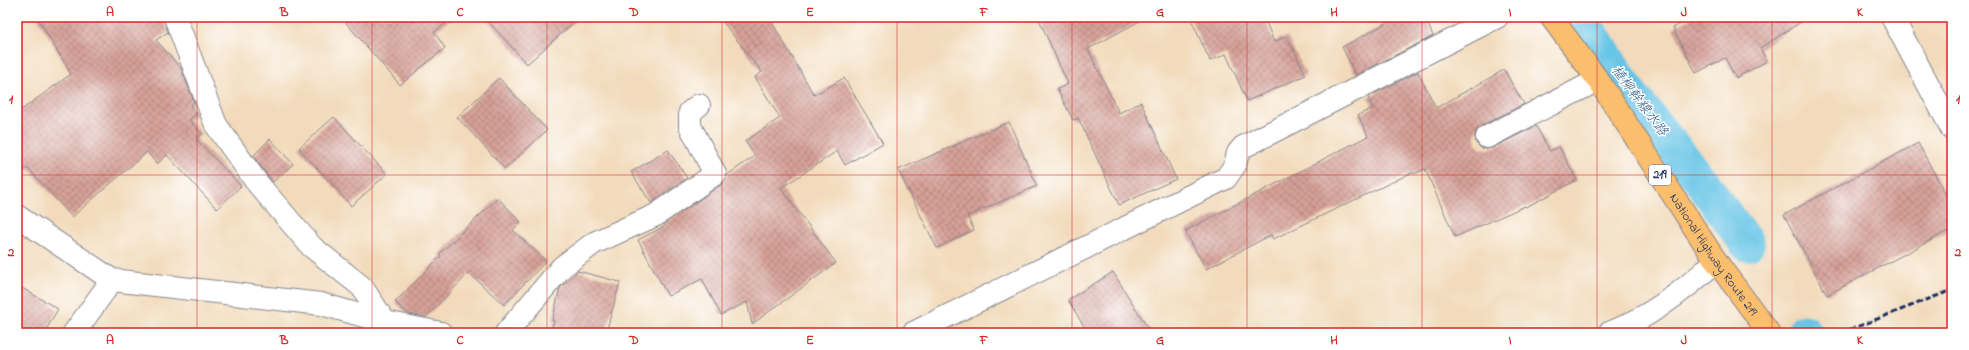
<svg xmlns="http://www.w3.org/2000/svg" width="1969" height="350" viewBox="0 0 1969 350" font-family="'Indie Flower','Klee One',sans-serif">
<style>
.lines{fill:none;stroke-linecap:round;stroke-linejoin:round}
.canal{stroke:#68c5e6;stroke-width:35}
.building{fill:url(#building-cross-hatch)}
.minor-casing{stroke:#86848c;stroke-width:24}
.highway-casing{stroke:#86848c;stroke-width:24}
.minor{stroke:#fff;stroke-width:22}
.highway{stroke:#fabe6d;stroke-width:22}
.rail{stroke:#1b2f5e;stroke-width:3;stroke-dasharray:6 3;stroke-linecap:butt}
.grid{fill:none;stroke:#d62828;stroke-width:1;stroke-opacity:0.55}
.labels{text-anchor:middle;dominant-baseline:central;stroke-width:3;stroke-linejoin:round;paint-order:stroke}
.shield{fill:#fff;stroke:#5f6d8e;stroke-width:1}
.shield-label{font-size:12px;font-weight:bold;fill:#1b2f5e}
.street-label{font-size:13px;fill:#1b2f5e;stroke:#fff}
.water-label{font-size:14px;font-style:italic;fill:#325c87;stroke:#fff}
.neatline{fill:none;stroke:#d62828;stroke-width:1.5}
.grid-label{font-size:13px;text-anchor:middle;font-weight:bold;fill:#d62828}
</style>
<defs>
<pattern id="building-cross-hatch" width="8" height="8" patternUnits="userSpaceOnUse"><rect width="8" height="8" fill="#d7a198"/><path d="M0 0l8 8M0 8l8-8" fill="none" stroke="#ae847f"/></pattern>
</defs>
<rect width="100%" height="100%" fill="#fff"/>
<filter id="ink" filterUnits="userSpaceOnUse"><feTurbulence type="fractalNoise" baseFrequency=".025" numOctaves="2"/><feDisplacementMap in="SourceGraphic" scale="8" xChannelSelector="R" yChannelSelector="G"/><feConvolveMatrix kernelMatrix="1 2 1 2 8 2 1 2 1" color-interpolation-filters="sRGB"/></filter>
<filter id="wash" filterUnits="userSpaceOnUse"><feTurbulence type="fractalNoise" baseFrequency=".012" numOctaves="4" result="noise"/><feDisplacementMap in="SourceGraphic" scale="16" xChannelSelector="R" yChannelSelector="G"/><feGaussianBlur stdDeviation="0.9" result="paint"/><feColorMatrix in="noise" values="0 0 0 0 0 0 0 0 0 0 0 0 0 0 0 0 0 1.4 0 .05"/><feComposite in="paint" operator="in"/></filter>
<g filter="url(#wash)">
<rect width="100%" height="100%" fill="#f2daba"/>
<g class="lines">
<g class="canal">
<polyline points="1580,17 1632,96 1701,181 1747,244"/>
<polyline points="1804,332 1804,333"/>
</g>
</g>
<g id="blocks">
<g class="building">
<polygon points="37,17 163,17 168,32 156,40 181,68 194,102 190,106 197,113 189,120 202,134 196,139 241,186 217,209 167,155 157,164 147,152 72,217 28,168 17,175 17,113 71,74"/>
<polygon points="341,17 454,17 434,32 445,48 400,85"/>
<polygon points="484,17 580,17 527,64"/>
<polygon points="719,17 769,17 814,95 844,78 883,143 845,165 837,151 781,188 836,263 752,324 747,302 721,315 702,279 668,296 638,240 665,226 664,224 722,184 727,175 755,156 745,141 780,118 755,77 762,72"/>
<polygon points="1038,17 1147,17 1088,49 1119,113 1141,102 1176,179 1119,205 1078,118 1073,120 1057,89 1068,84"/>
<polygon points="1190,17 1264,17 1274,42 1287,36 1306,75 1247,101 1226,54 1210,61"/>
<polygon points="1398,17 1425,17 1433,36 1356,75 1342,47"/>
<polygon points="1693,17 1809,17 1760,48 1767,61 1736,78 1725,58 1696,73 1673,28"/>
<polygon points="1504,70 1524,104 1481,126 1476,131 1475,136 1476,143 1481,148 1487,149 1492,148 1536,126 1550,151 1559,147 1577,180 1526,207 1525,206 1455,237 1425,169 1414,174 1413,172 1273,239 1271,235 1206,269 1185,231 1368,136 1358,115 1373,108 1368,97 1418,72 1436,108"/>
<polygon points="499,78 547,130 505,169 457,117"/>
<polygon points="334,117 387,174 351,206 299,148"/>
<polygon points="1009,122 1037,186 967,216 974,230 937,248 898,170"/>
<polygon points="270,139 293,164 273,182 253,156"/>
<polygon points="1918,143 1952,206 1952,229 1827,295 1784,215"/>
<polygon points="668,150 687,178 651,203 631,172"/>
<polygon points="498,198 521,222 513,230 546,261 504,305 469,273 426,317 408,314 395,302 441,256 439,254"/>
<polygon points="578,271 620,282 606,333 550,333 554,321 552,321 560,288"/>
<polygon points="1113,272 1151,333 1088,333 1068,300"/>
<polygon points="17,285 58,309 44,333 17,333"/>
</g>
</g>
</g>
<g filter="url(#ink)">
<use href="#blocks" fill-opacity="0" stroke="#86848c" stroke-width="1"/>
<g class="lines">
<defs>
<g id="minor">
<polyline points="175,17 216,125 258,184 312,247 362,287 385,322"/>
<polyline points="1892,17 1952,129"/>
<polyline points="1487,137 1598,80"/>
<polyline points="17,216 112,280 321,304 385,322 441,333"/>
<polyline points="74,333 112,280"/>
<polyline points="506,333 562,267 594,243 656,215 715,174 690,126 690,112 699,105"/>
<polyline points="913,333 1226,178 1235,165 1238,153 1243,147 1497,17"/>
<path d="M1609,333c40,-15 76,-43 107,-72"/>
</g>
<g id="highway">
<path id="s1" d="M1551,17l47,63 118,181 53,72"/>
</g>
</defs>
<use href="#minor" class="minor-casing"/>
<use href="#highway" class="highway-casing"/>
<use href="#minor" class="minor"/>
<use href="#highway" class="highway"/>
<polyline class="rail" points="1841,333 1952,290"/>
</g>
</g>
<path class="grid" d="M197,17v316M372,17v316M547,17v316M722,17v316M897,17v316M1072,17v316M1247,17v316M1422,17v316M1597,17v316M1772,17v316M17,175h1935"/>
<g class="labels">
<rect class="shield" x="1649" y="165" width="22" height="20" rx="3"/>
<g class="shield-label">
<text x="1660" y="175">219</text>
</g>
<g class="street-label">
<text stroke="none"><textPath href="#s1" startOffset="288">National Highway Route 219</textPath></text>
</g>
<g class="water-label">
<text transform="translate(1639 101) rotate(53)">植柳幹線水路</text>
</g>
</g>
<rect width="1969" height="350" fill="none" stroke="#fff" stroke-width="44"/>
<rect x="22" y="22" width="1925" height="306" class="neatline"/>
<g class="grid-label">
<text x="110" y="16">A</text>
<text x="284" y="16">B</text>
<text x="460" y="16">C</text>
<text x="634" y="16">D</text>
<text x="810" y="16">E</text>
<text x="984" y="16">F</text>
<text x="1160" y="16">G</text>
<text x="1334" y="16">H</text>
<text x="1510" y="16">I</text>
<text x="1684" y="16">J</text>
<text x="1860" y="16">K</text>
<text x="11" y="103">1</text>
<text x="1958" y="103">1</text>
<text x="11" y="256">2</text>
<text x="1958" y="256">2</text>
<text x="110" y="344">A</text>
<text x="284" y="344">B</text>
<text x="460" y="344">C</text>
<text x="634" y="344">D</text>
<text x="810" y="344">E</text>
<text x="984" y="344">F</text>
<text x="1160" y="344">G</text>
<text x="1334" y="344">H</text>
<text x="1510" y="344">I</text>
<text x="1684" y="344">J</text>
<text x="1860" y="344">K</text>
</g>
</svg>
